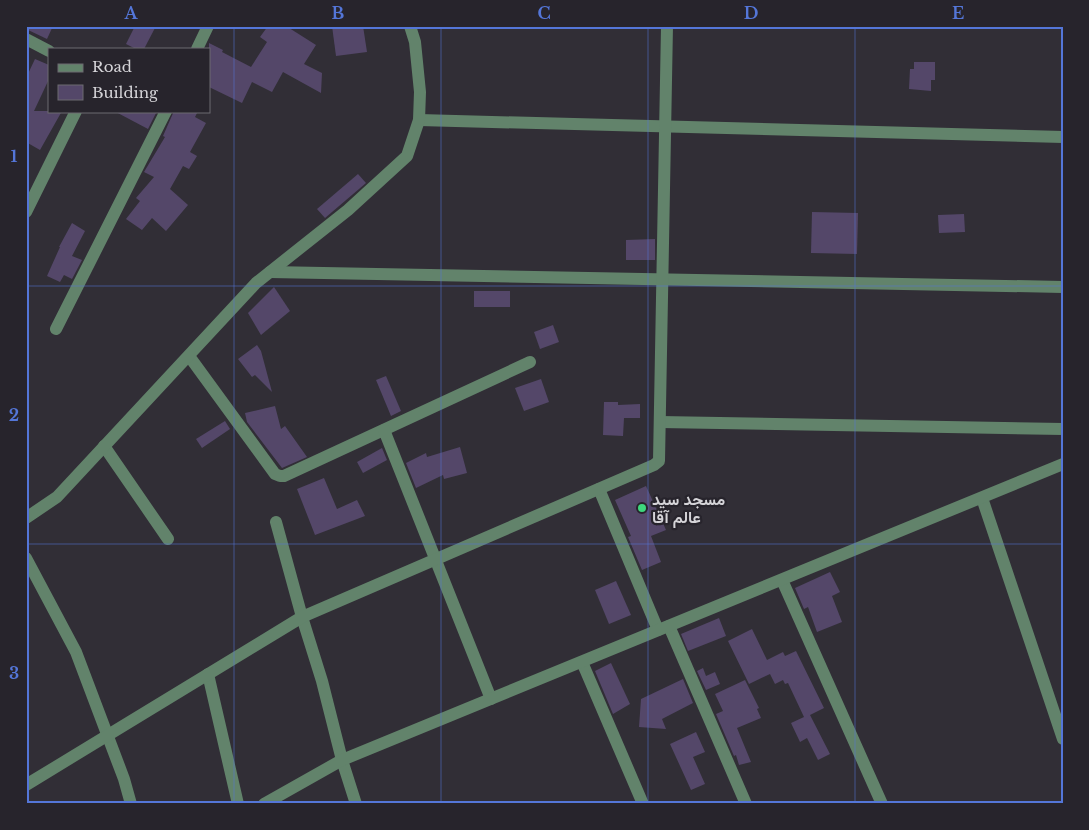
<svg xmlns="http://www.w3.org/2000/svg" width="1089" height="830" viewBox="0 0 1089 830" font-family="'Libre Baskerville',Vazirmatn,serif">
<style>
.building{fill:#544769}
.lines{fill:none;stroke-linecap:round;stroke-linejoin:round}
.minor{stroke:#62836b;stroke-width:12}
.grid{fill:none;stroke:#5476d8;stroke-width:1;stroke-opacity:0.55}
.poi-dot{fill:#3ed77d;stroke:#27242c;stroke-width:2}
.labels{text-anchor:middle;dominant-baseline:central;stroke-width:4.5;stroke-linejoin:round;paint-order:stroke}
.poi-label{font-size:16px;font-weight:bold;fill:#d5d4d8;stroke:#27242c;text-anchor:start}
.neatline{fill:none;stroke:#5476d8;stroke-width:2}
.grid-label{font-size:16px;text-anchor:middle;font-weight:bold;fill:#5476d8}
</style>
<rect width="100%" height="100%" fill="#312e36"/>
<g class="building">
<polygon points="26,26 53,26 47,39 26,29"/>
<polygon points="135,26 156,26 144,49 136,49 126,44"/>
<polygon points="268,26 286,26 316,45 304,64 322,73 321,93 283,72 272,92 252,82 242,103 209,87 209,43 223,50 222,52 251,67 267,42 260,37"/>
<polygon points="332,26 363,26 367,52 336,56"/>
<polygon points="35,59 49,65 49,79 34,111 62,111 40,150 26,142 26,78"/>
<polygon points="914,62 935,62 935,80 931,80 931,91 909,89 910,69 914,69"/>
<polygon points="114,111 157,111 148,129"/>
<polygon points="174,111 198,111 195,117 206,123 190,152 197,156 189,169 183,166 170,189 188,205 166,231 152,218 142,230 126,219 140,201 136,198 154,177 144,172 165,137 163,136"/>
<polygon points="358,174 366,183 325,218 317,209"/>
<polygon points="812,212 858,213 857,254 811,253"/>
<polygon points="964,214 965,232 939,233 938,215"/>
<polygon points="72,223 85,231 72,256 82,260 72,279 64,275 60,282 47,276 60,247 59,247"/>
<polygon points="655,239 655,260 626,260 626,240"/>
<polygon points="274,287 290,311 261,335 248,313"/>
<rect x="474" y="291" width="36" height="16"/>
<polygon points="553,325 559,342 540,349 534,332"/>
<polygon points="257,345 261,351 272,392 255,375 252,377 238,359"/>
<polygon points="386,376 401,411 391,416 376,380"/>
<polygon points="541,379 549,402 524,411 515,388"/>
<polygon points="604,402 618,402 618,405 640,404 640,418 624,418 623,436 603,435"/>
<polygon points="275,406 281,429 285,426 307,457 282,468 247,422 245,413"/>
<polygon points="225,421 230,429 202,448 196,439"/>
<polygon points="460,447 467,473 444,479 443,475 416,488 406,463 426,453 427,457"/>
<polygon points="382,448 387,460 363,473 357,462"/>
<polygon points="324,478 337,509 357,500 365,516 315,535 297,489"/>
<polygon points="646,486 666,530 651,536 661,562 642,570 628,537 631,536 615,500"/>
<polygon points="830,572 840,592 832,596 842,622 817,632 808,607 804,609 795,588"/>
<polygon points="616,581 631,615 609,624 595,590"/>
<polygon points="719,618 726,636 688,651 681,634"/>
<polygon points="752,629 767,660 783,652 785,656 796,651 824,708 810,715 830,754 818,760 807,738 800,742 791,723 804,717 788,683 785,684 783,680 775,684 770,674 749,684 728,641"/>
<polygon points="611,663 630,704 613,714 595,671"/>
<polygon points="703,668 706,676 715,672 720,684 706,690 697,671"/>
<polygon points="683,679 693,703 662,719 666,729 639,727 641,699"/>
<polygon points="745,680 759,708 757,709 761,718 737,728 751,762 739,765 736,755 734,756 716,714 723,711 715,694"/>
<polygon points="696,732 705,752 693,757 705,784 691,790 670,744"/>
</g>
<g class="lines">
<g class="minor">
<polyline points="26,39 49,51"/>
<polyline points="197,49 208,26"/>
<polyline points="419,120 1063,137"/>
<polyline points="26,212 76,111"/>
<polyline points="270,272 1063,287"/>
<polyline points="56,329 166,111"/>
<polyline points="189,356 275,474 280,476 284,476 530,362"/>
<polyline points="660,422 1063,429"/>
<polyline points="384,430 491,699"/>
<polyline points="104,446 168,539"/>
<polyline points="599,489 658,630"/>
<polyline points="982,498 1063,739"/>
<polyline points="26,518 57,497 256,283 348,210 407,156 419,120 420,92 415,42 410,26"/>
<polyline points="276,522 302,617 322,681 342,760 356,804"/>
<polyline points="26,558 76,652 124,779 131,804"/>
<polyline points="782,580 882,804"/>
<polyline points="669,626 746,804"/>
<polyline points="582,662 643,804"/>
<polyline points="208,674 238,804"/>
<polyline points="26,785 302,617 654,465 659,461 667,26"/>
<polyline points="264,804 342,760 1063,464"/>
</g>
</g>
<path class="grid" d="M234,26v778M441,26v778M648,26v778M855,26v778M26,286h1037M26,544h1037"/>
<circle class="poi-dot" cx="642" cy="508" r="5"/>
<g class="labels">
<g class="poi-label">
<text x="652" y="499">مسجد سید<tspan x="652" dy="18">عالم آقا</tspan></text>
</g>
</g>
<rect width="1089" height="830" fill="none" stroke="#27242c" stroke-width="55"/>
<rect x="48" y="48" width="162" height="65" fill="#27242c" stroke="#6d6a71"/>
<rect x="58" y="64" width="25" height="8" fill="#62836b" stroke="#6d6a71"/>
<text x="92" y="72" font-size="15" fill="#d5d4d8">Road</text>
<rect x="58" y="85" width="25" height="15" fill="#544769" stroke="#6d6a71"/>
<text x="92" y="98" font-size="15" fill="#d5d4d8">Building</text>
<rect x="28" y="28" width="1034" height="774" class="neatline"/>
<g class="grid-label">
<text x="131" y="19">A</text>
<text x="338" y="19">B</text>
<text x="544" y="19">C</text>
<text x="751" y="19">D</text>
<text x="958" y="19">E</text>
<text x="14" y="162">1</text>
<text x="14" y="421">2</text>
<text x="14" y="679">3</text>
</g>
</svg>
